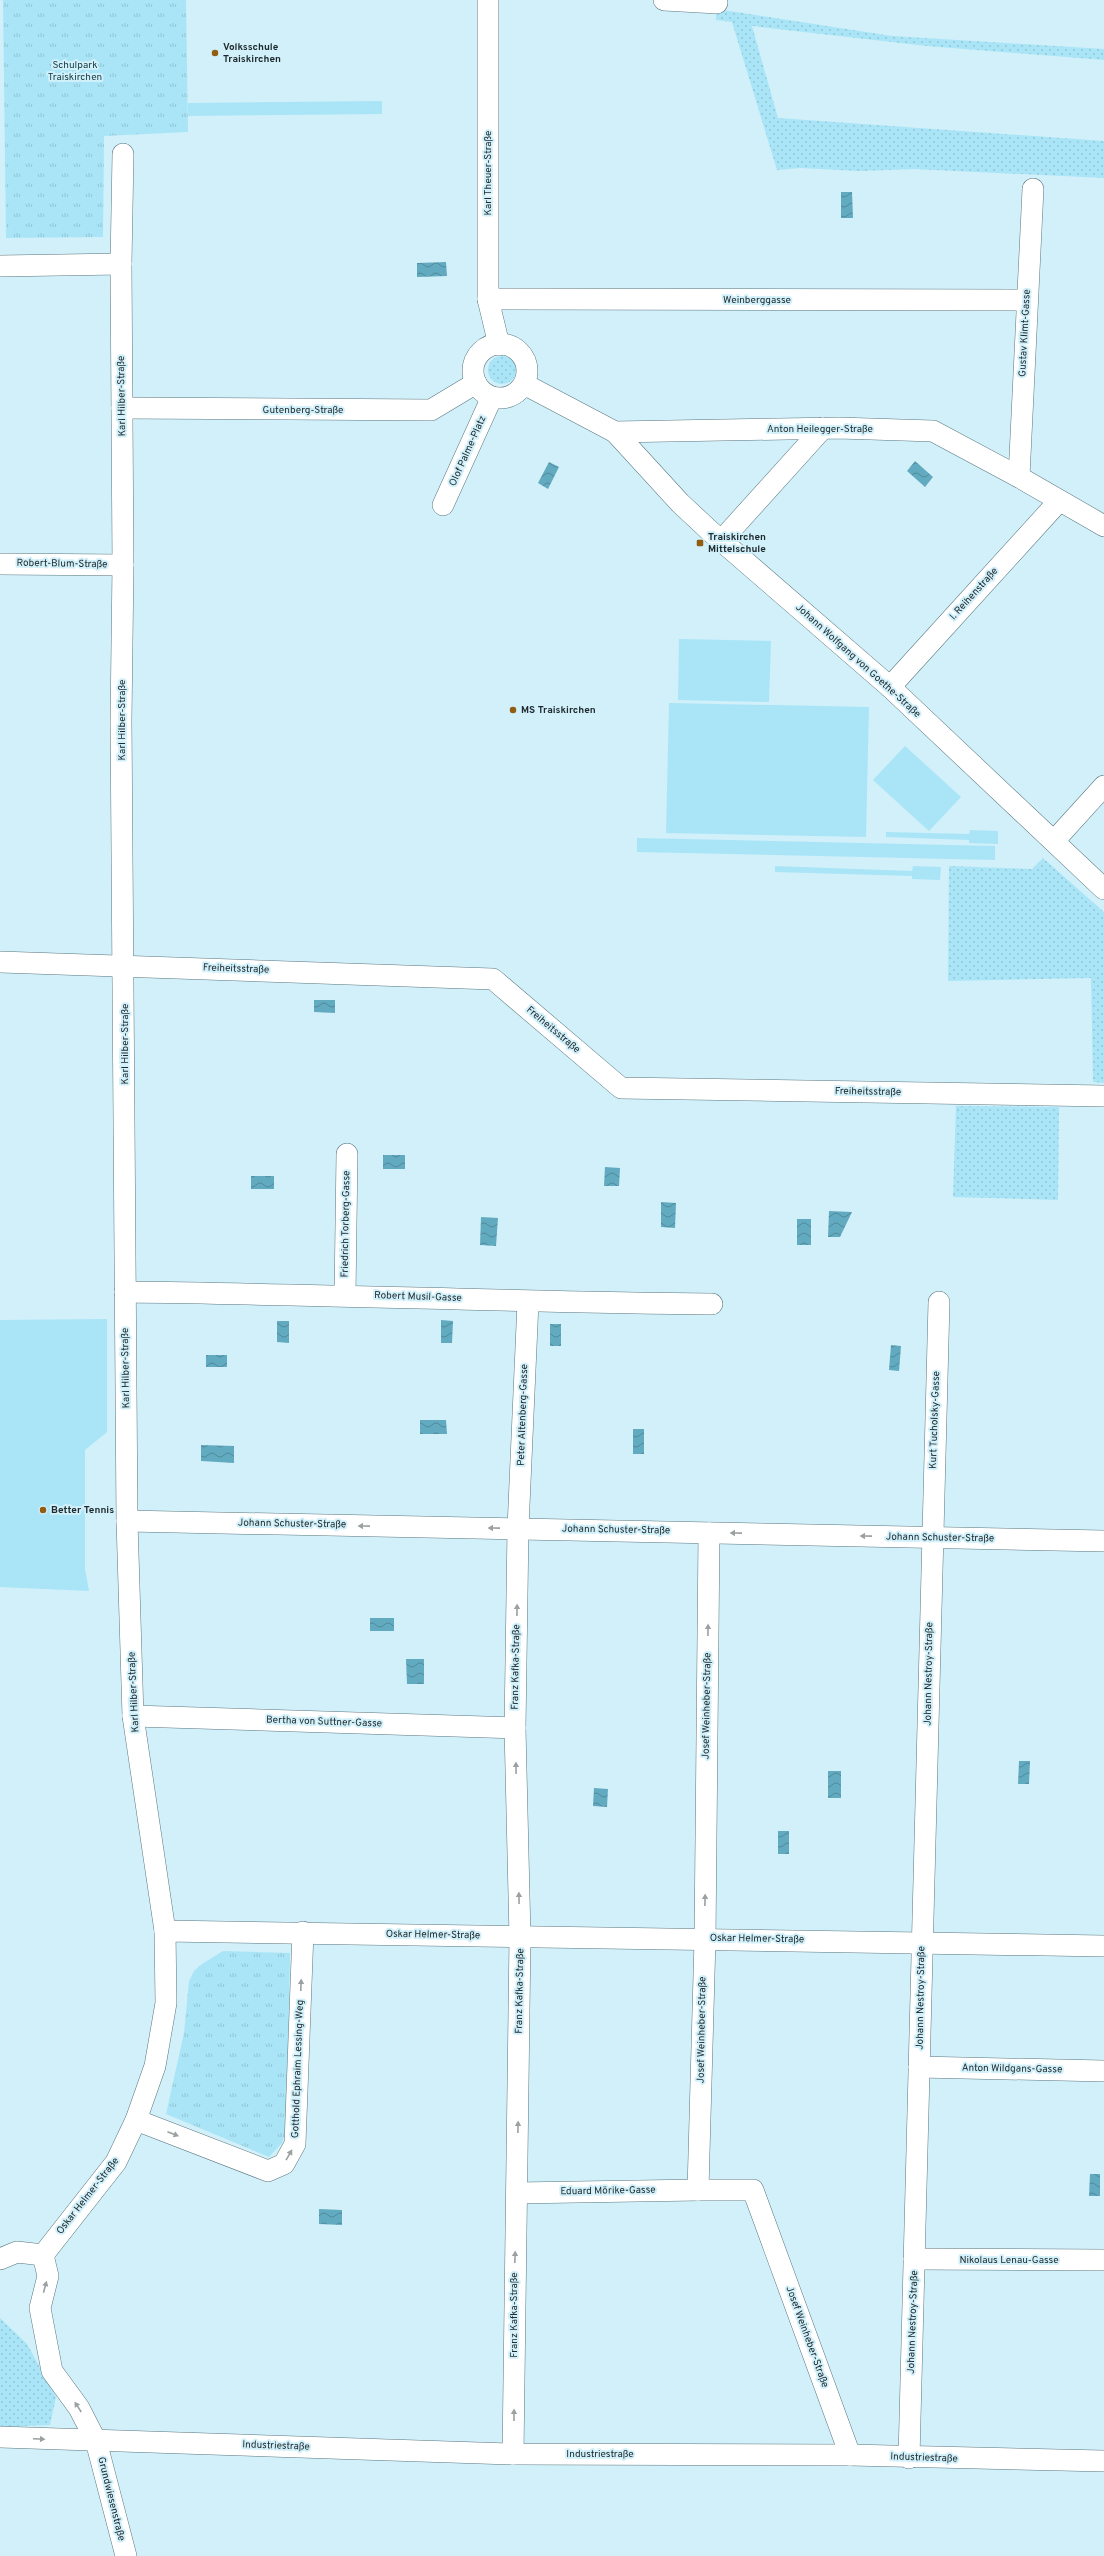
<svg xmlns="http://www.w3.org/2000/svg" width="1104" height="2556" viewBox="0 0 1104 2556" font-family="Overpass,sans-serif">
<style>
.grass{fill:url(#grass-dots)}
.park{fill:url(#park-tufts)}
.garden{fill:#a9e5f7}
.water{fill:url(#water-waves)}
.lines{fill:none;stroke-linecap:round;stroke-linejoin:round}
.minor-casing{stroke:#5b777f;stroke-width:22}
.minor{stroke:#fff;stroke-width:21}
.oneway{fill:#9ba0a1}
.poi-dot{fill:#925c11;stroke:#d1f0fa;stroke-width:1.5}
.labels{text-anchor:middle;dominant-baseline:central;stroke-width:4;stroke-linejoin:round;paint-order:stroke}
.poi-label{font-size:10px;font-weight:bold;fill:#202b2f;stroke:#d1f0fa;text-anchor:start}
.park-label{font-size:10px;fill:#153841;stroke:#d1f0fa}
.street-label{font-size:10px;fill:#202b2f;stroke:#d1f0fa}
</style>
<defs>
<pattern id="grass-dots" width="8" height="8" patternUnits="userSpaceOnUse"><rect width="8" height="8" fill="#a9e5f7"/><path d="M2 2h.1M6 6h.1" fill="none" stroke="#91c5d4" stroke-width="1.8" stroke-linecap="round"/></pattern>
<pattern id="park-tufts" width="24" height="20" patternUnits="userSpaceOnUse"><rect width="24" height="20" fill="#a9e5f7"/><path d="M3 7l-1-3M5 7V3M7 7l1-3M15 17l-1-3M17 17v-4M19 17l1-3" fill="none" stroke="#91c5d4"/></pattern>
<pattern id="water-waves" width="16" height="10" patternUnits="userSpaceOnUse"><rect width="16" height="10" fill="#62aabf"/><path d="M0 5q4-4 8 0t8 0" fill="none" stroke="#508b9c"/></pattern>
</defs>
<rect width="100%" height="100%" fill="#d1f0fa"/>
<g class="grass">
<polygon points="716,9 892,36 1104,49 1104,60 927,46 752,26 778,118 1104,141 1104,178 914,169 860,171 800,168 777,170 732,22 716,20"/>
<circle cx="502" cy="370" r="14"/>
<polygon points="1043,858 1104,912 1104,1083 1093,1082 1091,978 948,981 949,866 1032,869"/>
<polygon points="956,1106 1059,1107 1058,1200 953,1197"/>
<polygon points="0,2318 27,2344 56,2397 50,2425 0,2427"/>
</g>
<g class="park">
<polygon points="3,0 186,0 188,132 104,136 103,237 6,238"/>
<polygon points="223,1951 290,1953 287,2125 282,2143 269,2157 166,2114 184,2033 189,1981 194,1971 202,1964"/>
</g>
<g class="garden">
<polygon points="382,101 382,114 188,116 188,103"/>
<polygon points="679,639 771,641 769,702 678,700"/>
<polygon points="669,703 869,707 866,837 666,833"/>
<polygon points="905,746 961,797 929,831 873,780"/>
<polygon points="970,830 998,831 998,844 969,843 969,840 886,837 886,832 969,834"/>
<polygon points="637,838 995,846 995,860 637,852"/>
<polygon points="775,866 912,871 913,866 941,867 940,880 912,879 912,876 775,872"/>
<polygon points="107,1319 107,1432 85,1450 85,1569 89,1591 0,1587 0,1320"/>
</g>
<g class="water">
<polygon points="841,192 852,192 853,218 841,218"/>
<polygon points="446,262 447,276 417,277 417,263"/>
<polygon points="915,461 933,477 925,487 907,471"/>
<polygon points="549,462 559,467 548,489 538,483"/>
<polygon points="314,1000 335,1000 335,1013 314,1012"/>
<rect x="383" y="1155" width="22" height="14"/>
<polygon points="605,1167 620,1168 619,1186 604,1186"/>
<rect x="251" y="1176" width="23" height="13"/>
<polygon points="661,1202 676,1203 675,1228 661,1227"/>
<polygon points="829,1211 852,1212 840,1237 828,1237"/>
<polygon points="481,1217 498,1218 496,1246 480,1245"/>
<rect x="797" y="1219" width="14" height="26"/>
<polygon points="441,1320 453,1321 452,1343 441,1343"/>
<polygon points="277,1321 289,1321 289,1343 277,1342"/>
<rect x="550" y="1324" width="11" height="22"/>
<polygon points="891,1345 901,1346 899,1371 889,1370"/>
<rect x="206" y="1355" width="21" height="12"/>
<polygon points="420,1420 446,1420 447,1434 420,1434"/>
<rect x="633" y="1429" width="11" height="25"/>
<polygon points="201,1445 234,1446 234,1463 201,1461"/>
<rect x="370" y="1618" width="24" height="13"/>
<polygon points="406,1659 424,1659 424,1684 407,1684"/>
<polygon points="1019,1761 1030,1761 1029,1784 1018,1784"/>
<rect x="828" y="1771" width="13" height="27"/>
<polygon points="594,1788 608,1789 607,1807 593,1806"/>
<rect x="778" y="1831" width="11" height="23"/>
<polygon points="1090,2174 1100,2174 1100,2196 1089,2196"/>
<polygon points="319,2209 342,2210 342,2225 319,2224"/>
</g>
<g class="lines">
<defs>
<g id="minor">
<polyline points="488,0 488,299 499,345"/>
<polyline points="664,0 717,3"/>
<polyline points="123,154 121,264 123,565 121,720 127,1521 133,1716 165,1931"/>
<polyline points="0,266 121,264"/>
<polyline points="488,299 1026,300"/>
<circle cx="500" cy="371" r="27"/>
<polyline points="524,384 615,432 839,428 933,431 1019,477 1104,526"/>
<polyline points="122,408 431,410 476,383"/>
<polyline points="615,432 680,503 710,531 890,687 1104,889"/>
<polyline points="1019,477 1033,189"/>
<polyline points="443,505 492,397"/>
<polyline points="721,541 823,428"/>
<polyline points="0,564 123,565"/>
<polyline points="890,687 1059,501"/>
<polyline points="1054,841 1104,786"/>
<polyline points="0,962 493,979 621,1088 1104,1096"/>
<path d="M125,1292c196,2 391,10 587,12"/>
<polyline points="345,1295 347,1154"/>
<polyline points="127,1521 1104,1541"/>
<polyline points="709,1533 705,1939 698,2190 753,2190 850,2455"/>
<polyline points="133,1716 515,1728"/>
<polyline points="919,2067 1104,2071"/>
<polyline points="136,2120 268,2171 284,2164 295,2144 303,1932"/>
<polyline points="517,2193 698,2190"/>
<polyline points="43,2255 116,2162 136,2120 155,2066 166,2003 165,1931 1104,1946"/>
<polyline points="43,2255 48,2276 40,2308 52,2371 79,2408 96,2441 126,2556"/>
<polyline points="0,2259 17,2252 43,2255"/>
<polyline points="914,2259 1104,2260"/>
<polyline points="0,2437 513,2454 850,2455 1104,2461"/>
<polyline points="513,2454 520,1937 515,1728 518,1528 528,1302"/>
<polyline points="909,2458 939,1302"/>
</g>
</defs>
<use href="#minor" class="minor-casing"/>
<use href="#minor" class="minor"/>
</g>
<defs><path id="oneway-solid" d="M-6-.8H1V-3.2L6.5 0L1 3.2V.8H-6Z"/></defs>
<g class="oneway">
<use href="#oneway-solid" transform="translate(364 1526) rotate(-179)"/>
<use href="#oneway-solid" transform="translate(494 1528) rotate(-179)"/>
<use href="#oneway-solid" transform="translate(736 1533) rotate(-179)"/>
<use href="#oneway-solid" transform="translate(866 1536) rotate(-179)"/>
<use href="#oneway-solid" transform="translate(517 1610) rotate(-89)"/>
<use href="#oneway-solid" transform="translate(708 1630) rotate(-89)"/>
<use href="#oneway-solid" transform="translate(516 1768) rotate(-91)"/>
<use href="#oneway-solid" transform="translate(519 1898) rotate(-91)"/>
<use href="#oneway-solid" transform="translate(705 1900) rotate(-89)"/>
<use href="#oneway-solid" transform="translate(301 1985) rotate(-88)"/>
<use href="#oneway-solid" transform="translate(518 2127) rotate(-89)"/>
<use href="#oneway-solid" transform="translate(173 2134) rotate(21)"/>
<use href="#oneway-solid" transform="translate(289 2155) rotate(-60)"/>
<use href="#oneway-solid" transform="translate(515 2257) rotate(-88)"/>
<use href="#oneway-solid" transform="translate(45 2287) rotate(-75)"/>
<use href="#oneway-solid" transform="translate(78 2407) rotate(-123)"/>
<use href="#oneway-solid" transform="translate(514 2415) rotate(-90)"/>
<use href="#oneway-solid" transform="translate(39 2439) rotate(2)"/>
</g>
<g class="poi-dot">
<circle cx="215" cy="53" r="4"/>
<rect x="696" y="539" width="8" height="8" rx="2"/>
<circle cx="513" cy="710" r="4"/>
<circle cx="43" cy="1510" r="4"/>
</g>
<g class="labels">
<g class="poi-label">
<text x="223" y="47">Volksschule<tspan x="223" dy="12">Traiskirchen</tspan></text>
<text x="708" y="537">Traiskirchen<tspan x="708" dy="12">Mittelschule</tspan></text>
<text x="521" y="710">MS Traiskirchen</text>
<text x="51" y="1510">Better Tennis</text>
</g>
<g class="park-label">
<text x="75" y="65">Schulpark<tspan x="75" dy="12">Traiskirchen</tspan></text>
</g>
<g class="street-label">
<text transform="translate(488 173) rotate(-90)">Karl Theuer-Straße</text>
<text x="757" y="300">Weinberggasse</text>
<text transform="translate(1025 333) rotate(-87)">Gustav Klimt-Gasse</text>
<text transform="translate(122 396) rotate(-91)">Karl Hilber-Straße</text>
<text x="303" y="410">Gutenberg-Straße</text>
<text x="820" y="429">Anton Heilegger-Straße</text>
<text transform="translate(468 451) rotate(-66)">Olof Palme-Platz</text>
<text transform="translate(62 564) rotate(1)">Robert-Blum-Straße</text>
<text transform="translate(974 594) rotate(-48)">I. Reihenstraße</text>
<text transform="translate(858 661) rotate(42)">Johann Wolfgang von Goethe-Straße</text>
<text transform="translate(122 720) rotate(-90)">Karl Hilber-Straße</text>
<text transform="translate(236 969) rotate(2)">Freiheitsstraße</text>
<text transform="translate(553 1030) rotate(40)">Freiheitsstraße</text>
<text transform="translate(125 1044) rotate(-90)">Karl Hilber-Straße</text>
<text transform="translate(868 1092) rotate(1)">Freiheitsstraße</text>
<text transform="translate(346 1224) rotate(-89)">Friedrich Torberg-Gasse</text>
<text transform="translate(418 1297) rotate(2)">Robert Musil-Gasse</text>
<text transform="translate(126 1368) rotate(-91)">Karl Hilber-Straße</text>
<text transform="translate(523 1415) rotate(-88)">Peter Altenberg-Gasse</text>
<text transform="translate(935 1420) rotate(-88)">Kurt Tucholsky-Gasse</text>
<text transform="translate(292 1524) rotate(1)">Johann Schuster-Straße</text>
<text transform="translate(616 1530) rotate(1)">Johann Schuster-Straße</text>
<text transform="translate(940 1538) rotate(1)">Johann Schuster-Straße</text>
<text transform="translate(516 1667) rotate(-89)">Franz Kafka-Straße</text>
<text transform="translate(929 1674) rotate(-89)">Johann Nestroy-Straße</text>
<text transform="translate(134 1692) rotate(-93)">Karl Hilber-Straße</text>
<text transform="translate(707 1706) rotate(-89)">Josef Weinheber-Straße</text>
<text transform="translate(324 1722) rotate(2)">Bertha von Suttner-Gasse</text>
<text transform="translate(433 1935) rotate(1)">Oskar Helmer-Straße</text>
<text transform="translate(757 1939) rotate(1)">Oskar Helmer-Straße</text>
<text transform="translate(520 1991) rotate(-89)">Franz Kafka-Straße</text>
<text transform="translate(921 1998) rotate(-89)">Johann Nestroy-Straße</text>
<text transform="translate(702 2030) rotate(-89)">Josef Weinheber-Straße</text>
<text transform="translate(298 2069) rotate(-88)">Gotthold Ephraim Lessing-Weg</text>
<text transform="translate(1012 2069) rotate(1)">Anton Wildgans-Gasse</text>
<text transform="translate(608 2191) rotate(-1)">Eduard Mörike-Gasse</text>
<text transform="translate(88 2196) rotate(-52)">Oskar Helmer-Straße</text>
<text x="1009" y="2260">Nikolaus Lenau-Gasse</text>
<text transform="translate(514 2315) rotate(-90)">Franz Kafka-Straße</text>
<text transform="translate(913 2322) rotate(-88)">Johann Nestroy-Straße</text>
<text transform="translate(807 2337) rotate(70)">Josef Weinheber-Straße</text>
<text transform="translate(276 2446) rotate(2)">Industriestraße</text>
<text x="600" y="2454">Industriestraße</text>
<text transform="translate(924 2458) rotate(2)">Industriestraße</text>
<text transform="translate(111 2499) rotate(76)">Grundwiesenstraße</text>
</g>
</g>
</svg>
